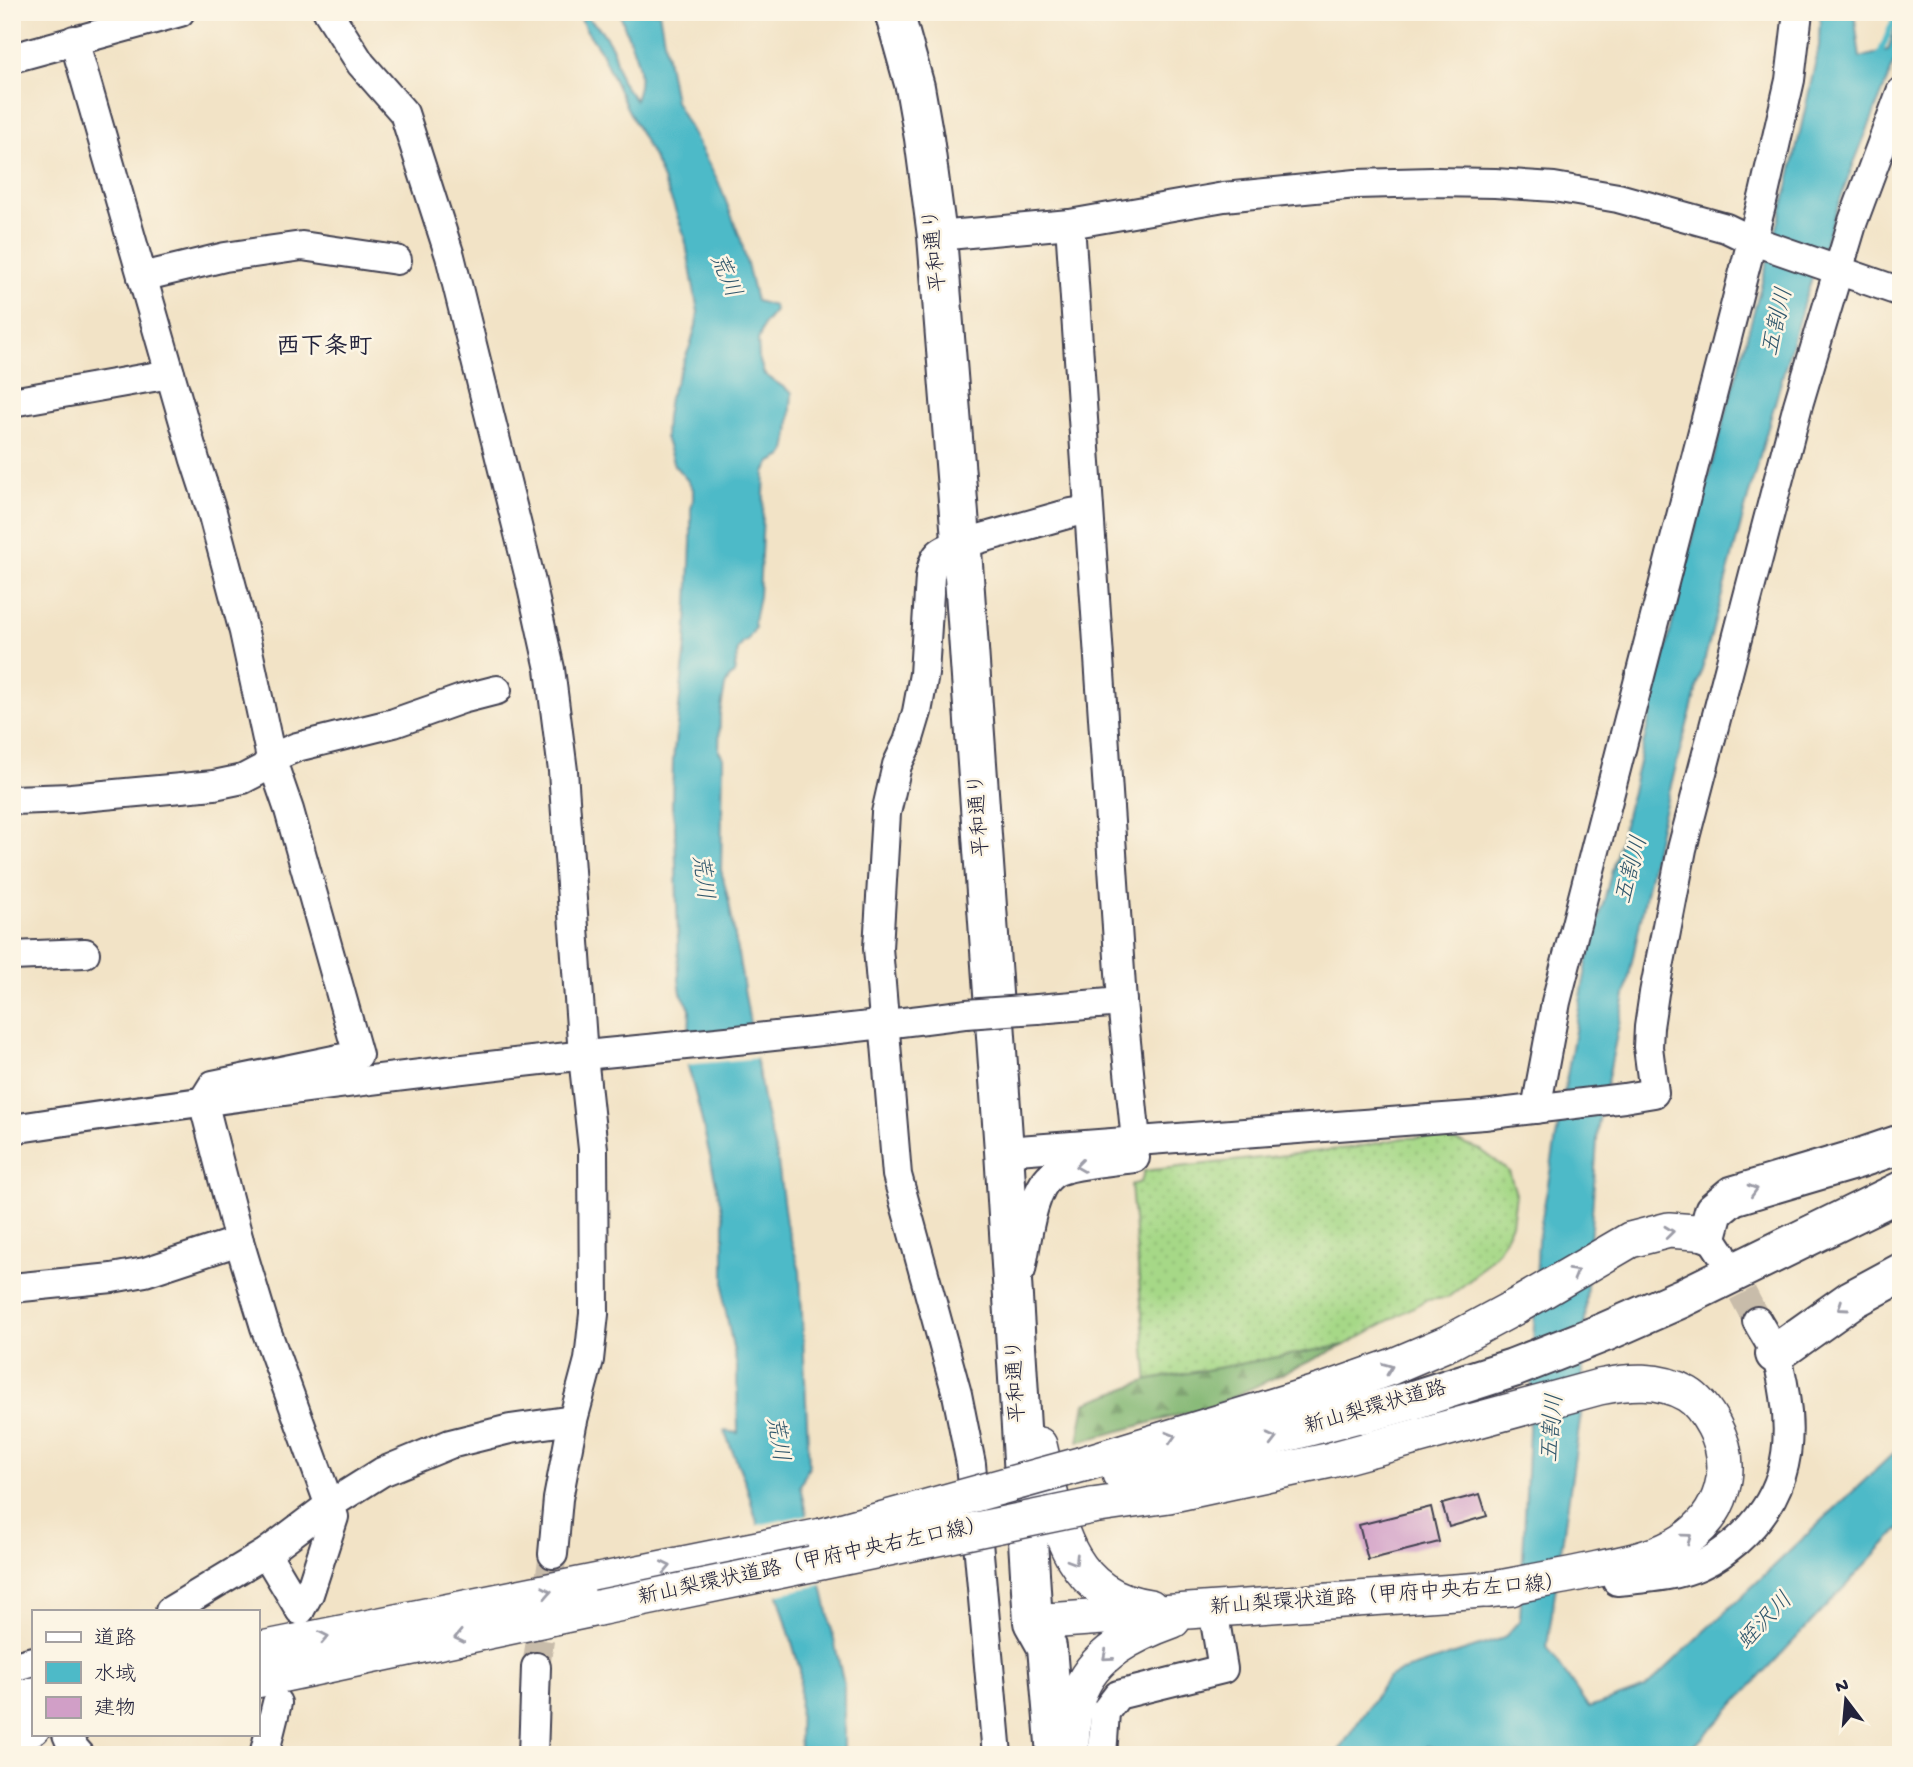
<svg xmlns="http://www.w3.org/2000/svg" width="1913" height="1767" viewBox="0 0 1913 1767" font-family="'Gochi Hand','Klee One',sans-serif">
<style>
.grass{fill:url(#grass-dots);stroke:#647d61;stroke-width:2}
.forest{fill:url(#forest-firs);stroke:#536d58;stroke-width:2}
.water{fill:#4dbac8;stroke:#386e82;stroke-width:2}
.pier{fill:#f2e3c6}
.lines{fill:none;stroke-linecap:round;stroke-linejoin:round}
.stream{stroke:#4dbac8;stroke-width:6}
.building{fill:#d19fc7}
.minor-tunnel{stroke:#c8bcaa;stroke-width:28;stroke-dasharray:28 14;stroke-linecap:butt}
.minor-casing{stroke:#413f50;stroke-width:32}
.major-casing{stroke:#413f50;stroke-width:38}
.highway-casing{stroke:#413f50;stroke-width:42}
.minor{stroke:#fff;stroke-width:28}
.major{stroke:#fff;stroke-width:35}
.highway{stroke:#fff;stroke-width:38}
.minor-bridge-casing{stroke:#413f50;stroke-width:32;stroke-linecap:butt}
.major-bridge-casing{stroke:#413f50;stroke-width:38;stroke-linecap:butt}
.minor-bridge{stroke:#fff;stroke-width:28}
.major-bridge{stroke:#fff;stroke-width:35}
.oneway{stroke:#9c9ca7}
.labels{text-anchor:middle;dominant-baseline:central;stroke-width:5;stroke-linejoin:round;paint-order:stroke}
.street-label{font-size:21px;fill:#22223b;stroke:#fcf5e5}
.water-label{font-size:23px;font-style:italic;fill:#31576c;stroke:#fcf5e5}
.quarter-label{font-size:24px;font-weight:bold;fill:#22223b;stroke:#fcf5e5}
</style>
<defs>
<pattern id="grass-dots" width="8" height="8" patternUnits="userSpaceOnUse" patternTransform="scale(1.75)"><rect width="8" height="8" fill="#a6d887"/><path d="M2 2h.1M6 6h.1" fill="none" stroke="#8fb975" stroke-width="1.8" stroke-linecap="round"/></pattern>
<pattern id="forest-firs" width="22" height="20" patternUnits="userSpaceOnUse" patternTransform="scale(1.75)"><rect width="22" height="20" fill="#84b874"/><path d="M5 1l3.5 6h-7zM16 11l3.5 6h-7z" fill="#6c9560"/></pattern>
</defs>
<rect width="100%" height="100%" fill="#fcf5e5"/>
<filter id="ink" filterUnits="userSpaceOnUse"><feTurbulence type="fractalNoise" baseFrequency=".0143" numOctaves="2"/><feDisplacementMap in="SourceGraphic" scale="14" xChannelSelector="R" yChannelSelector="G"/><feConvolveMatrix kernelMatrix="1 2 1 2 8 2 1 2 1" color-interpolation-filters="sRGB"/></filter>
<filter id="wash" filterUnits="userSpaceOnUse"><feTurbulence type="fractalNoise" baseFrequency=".00686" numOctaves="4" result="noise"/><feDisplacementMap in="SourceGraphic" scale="28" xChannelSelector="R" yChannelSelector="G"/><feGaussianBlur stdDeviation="1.57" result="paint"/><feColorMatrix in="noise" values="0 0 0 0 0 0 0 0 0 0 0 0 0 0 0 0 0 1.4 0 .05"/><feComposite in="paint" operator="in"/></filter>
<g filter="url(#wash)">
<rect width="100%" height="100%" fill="#f2e3c6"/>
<polygon class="grass" points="1443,1137 1481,1150 1509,1171 1516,1194 1512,1224 1499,1250 1471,1279 1447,1298 1426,1300 1345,1345 1148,1384 1131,1185 1141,1182 1144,1171 1357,1147 1404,1138"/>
<polygon class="forest" points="1345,1345 1213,1406 1078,1442 1085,1403 1149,1380"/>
<g class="water">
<path d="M578,12h7l3,6 13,12 11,17 9,34 14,19c14,-34 -8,-57 -15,-88h39l16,89 43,80 23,59 15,61 18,5 1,5 -11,13 -6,17 1,17 5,16 28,19 -3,41 -3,17 -3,5 -12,6 -6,10 -6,124 -5,25 1,7 -8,13 -4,2 -5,7 -4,24 -5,4 -4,8 -5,28 -1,37 4,6 -2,113 8,32 36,208 13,53 8,60 14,48 9,195 -9,20 44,199v70h-45l1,-85 -55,-189 -21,-50 14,2 -1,-66 -13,-64v-84l-25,-111 -17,-65 7,-6 1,-29 -9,-15 -2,-13 -4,-153 -3,-20 1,-46 13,-117 5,-101v-34l2,-9v-11l-4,-7 -15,-17 -9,-28 1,-20 3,-19 21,-52 6,-20 2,-14 -13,-74 -12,-34 -18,-43 -29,-55 -26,-56 -15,-22z"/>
<polygon points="1820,12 1854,12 1860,58 1888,50 1901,12 1901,46 1848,178 1804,301 1749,494 1660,826 1598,1126 1586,1300 1581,1414 1547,1647 1589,1708 1645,1688 1901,1446 1901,1527 1686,1755 1428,1755 1432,1748 1427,1746 1421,1755 1336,1755 1387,1679 1399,1672 1504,1638 1520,1620 1538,1240 1587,963 1621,837 1702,500 1787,191 1819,46"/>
</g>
<g class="pier">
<polygon points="755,1028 760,1058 684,1065 679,1042"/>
<polygon points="810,1514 826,1584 774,1595 754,1526"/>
</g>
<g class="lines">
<polyline class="stream" points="1878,59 1897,12"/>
</g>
<g id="blocks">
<g class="building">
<polygon points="1480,1494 1487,1516 1449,1527 1442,1504"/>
<polygon points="1431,1507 1439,1542 1368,1560 1359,1525"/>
</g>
</g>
</g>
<g filter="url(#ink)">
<use href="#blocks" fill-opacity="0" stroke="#413f50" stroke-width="2"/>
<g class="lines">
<g class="minor-tunnel">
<polyline points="1723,1256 1757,1321"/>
<polyline points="536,1667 553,1554"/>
</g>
<defs>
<g id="minor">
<polyline points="328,12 361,64 404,113 450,256 530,578 550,669 563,771 583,1056 593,1149 594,1314 589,1360 573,1420 558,1499 553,1554"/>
<polyline points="74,40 195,460 212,512 244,632 271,758 289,810 358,1055 213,1085 203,1101 239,1241 265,1327 334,1517 309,1594 300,1610"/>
<polyline points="12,58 180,12"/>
<polyline points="1070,224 1122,1002 1136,1141"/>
<polyline points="937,236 1070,224 1224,197 1356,184 1433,182 1495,183 1554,187 1618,198 1726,228 1751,240 1901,292"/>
<polyline points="142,277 225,257 302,246 397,260"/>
<polyline points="12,402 170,374"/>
<polyline points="12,800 71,798 214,785 243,779 264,768 271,758 297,747 394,723 462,699 497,690"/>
<polyline points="12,956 85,953"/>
<polyline points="1037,1009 1122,1002"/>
<polyline points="1536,1109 1556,1002 1764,194 1790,80 1798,12"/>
<path d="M12,1129c191,-29 382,-53 574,-74 127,-13 254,-24 380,-41"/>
<polyline points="1004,1151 1484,1115 1624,1098 1654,1093 1648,1047 1649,1027 1654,993 1682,849 1798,405 1853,221 1901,92"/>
<polyline points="1708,1233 1722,1254"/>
<path d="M1021,1270c6,-27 10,-82 33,-97 16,-9 61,-12 81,-15"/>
<polyline points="12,1288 112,1278 145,1272 239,1241"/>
<polyline points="266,1553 300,1610"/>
<path d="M1617,1581c29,-3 58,-4 84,-16 14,-6 25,-15 36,-24 45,-40 57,-87 48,-145 -2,-14 -5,-30 -10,-42 -4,-11 -12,-22 -18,-33"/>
<polyline points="170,1611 266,1553 331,1504 382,1472 450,1444 510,1429 573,1420"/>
<polyline points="12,1667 33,1661"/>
<polyline points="67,1734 72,1746 80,1755"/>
<polyline points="264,1755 277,1703"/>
<polyline points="533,1755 536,1667"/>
<path d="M997,1755l-26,-291 -14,-70 -60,-219 -19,-227 8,-135 11,-48 11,-23 9,-30 7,-38 6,-97c4,-24 9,-26 31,-33l110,-31 18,-3"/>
<polyline points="1102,1755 1105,1712 1118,1695 1223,1669 1213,1609"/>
</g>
<g id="major">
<path d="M1039,1445c17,69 24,151 111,162"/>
<polyline points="1083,1464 1329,1389 1391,1367 1450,1342 1517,1306 1630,1240 1669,1230 1708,1233"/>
<polyline points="1120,1474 1207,1455 1362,1414"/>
<path d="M1092,1506l77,-11 162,-35 268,-73c29,-6 60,-9 88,7 12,7 20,19 27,32 23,42 8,89 -31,115 -26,17 -56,22 -85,28 -37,8 -73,14 -110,21"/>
<polyline points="1033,1622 1511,1588"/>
<polyline points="257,1650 822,1536"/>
<polyline points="257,1680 598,1608"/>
<polyline points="12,1700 33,1695"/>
<polyline points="12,1731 33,1727"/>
<path d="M1071,1755c0,-20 1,-40 7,-59 14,-42 56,-62 95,-76"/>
</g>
<g id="highway">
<polyline points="894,12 915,87 924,138 937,236 964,577 1004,1151 1033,1622 1047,1647 1056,1755"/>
<polyline points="1708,1233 1714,1211 1732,1196 1857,1159 1901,1144"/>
<polyline points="1775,1354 1851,1300 1901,1273"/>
<polyline points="1362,1414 1413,1400 1513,1368 1605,1332 1682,1298 1901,1191"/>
</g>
</defs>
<use href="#minor" class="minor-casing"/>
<use href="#major" class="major-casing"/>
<use href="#highway" class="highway-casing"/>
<use href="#minor" class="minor"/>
<use href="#major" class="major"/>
<use href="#highway" class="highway"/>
<defs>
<polyline id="minor-bridge" points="966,1014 1037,1009"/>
<g id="major-bridge">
<polyline points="822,1536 1083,1464"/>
<polyline points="598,1608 1092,1506"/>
</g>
</defs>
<use href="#minor-bridge" class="minor-bridge-casing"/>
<use href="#major-bridge" class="major-bridge-casing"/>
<use href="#minor-bridge" class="minor-bridge"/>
<use href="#major-bridge" class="major-bridge"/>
</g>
<defs><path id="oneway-chevron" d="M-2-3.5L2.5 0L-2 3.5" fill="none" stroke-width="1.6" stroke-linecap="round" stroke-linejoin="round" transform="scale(1.75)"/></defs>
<g class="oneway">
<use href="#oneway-chevron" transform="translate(1080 1166) rotate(172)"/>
<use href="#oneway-chevron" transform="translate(1753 1190) rotate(-16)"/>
<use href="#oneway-chevron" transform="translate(1669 1232) rotate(-6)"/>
<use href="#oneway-chevron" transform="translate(1574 1273) rotate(-30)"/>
<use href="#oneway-chevron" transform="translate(1842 1307) rotate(145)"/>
<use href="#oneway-chevron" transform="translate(1388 1368) rotate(-21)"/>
<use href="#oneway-chevron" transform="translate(1171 1437) rotate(-17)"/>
<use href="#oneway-chevron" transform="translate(1272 1439) rotate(-14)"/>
<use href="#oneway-chevron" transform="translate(1687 1538) rotate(-36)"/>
<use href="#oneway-chevron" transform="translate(1074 1560) rotate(58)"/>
<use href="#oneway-chevron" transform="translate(666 1567) rotate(-12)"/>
<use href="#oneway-chevron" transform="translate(547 1592) rotate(-11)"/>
<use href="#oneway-chevron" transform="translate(324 1637) rotate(-11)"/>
<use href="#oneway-chevron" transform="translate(459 1637) rotate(168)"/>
<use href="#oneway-chevron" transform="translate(1107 1656) rotate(140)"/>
</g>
</g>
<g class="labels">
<g class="street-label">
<text transform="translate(937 250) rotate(-96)">平和通り</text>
<text transform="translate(981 815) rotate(-94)">平和通り</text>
<text transform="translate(1018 1381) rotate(-93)">平和通り</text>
<text transform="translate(1376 1409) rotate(-16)">新山梨環状道路</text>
<text transform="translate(813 1563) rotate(-12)">新山梨環状道路（甲府中央右左口線）</text>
<text transform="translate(1388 1597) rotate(-4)">新山梨環状道路（甲府中央右左口線）</text>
</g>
<g class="water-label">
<text transform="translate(724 276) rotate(67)">荒川</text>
<text transform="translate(1779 322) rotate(-77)">五割川</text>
<text transform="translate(1633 870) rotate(-75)">五割川</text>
<text transform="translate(701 877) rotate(83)">荒川</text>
<text transform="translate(1554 1428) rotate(-85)">五割川</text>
<text transform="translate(776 1439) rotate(81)">荒川</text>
<text transform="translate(1766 1622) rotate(-47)">蛭沢川</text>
</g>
<g class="quarter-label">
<text x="324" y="348">西下条町</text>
</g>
</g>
<rect width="1913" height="1767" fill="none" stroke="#fcf5e5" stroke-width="42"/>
<rect x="32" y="1610" width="228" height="126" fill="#fcf5e5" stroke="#a5a1a1" stroke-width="2"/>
<rect x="46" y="1632" width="35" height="10" fill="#ffffff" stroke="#a5a1a1" stroke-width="2"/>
<text x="94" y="1644" font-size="21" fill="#22223b">道路</text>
<rect x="46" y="1662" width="35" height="21" fill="#4dbac8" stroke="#a5a1a1" stroke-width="2"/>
<text x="94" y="1680" font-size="21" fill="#22223b">水域</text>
<rect x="46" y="1697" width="35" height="21" fill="#d19fc7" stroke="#a5a1a1" stroke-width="2"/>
<text x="94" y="1714" font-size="21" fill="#22223b">建物</text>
<g transform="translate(1846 1700) rotate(344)" stroke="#fcf5e5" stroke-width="5" paint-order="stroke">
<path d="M0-5L12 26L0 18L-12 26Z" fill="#22223b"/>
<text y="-10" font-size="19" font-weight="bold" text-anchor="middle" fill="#22223b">N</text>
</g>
</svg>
